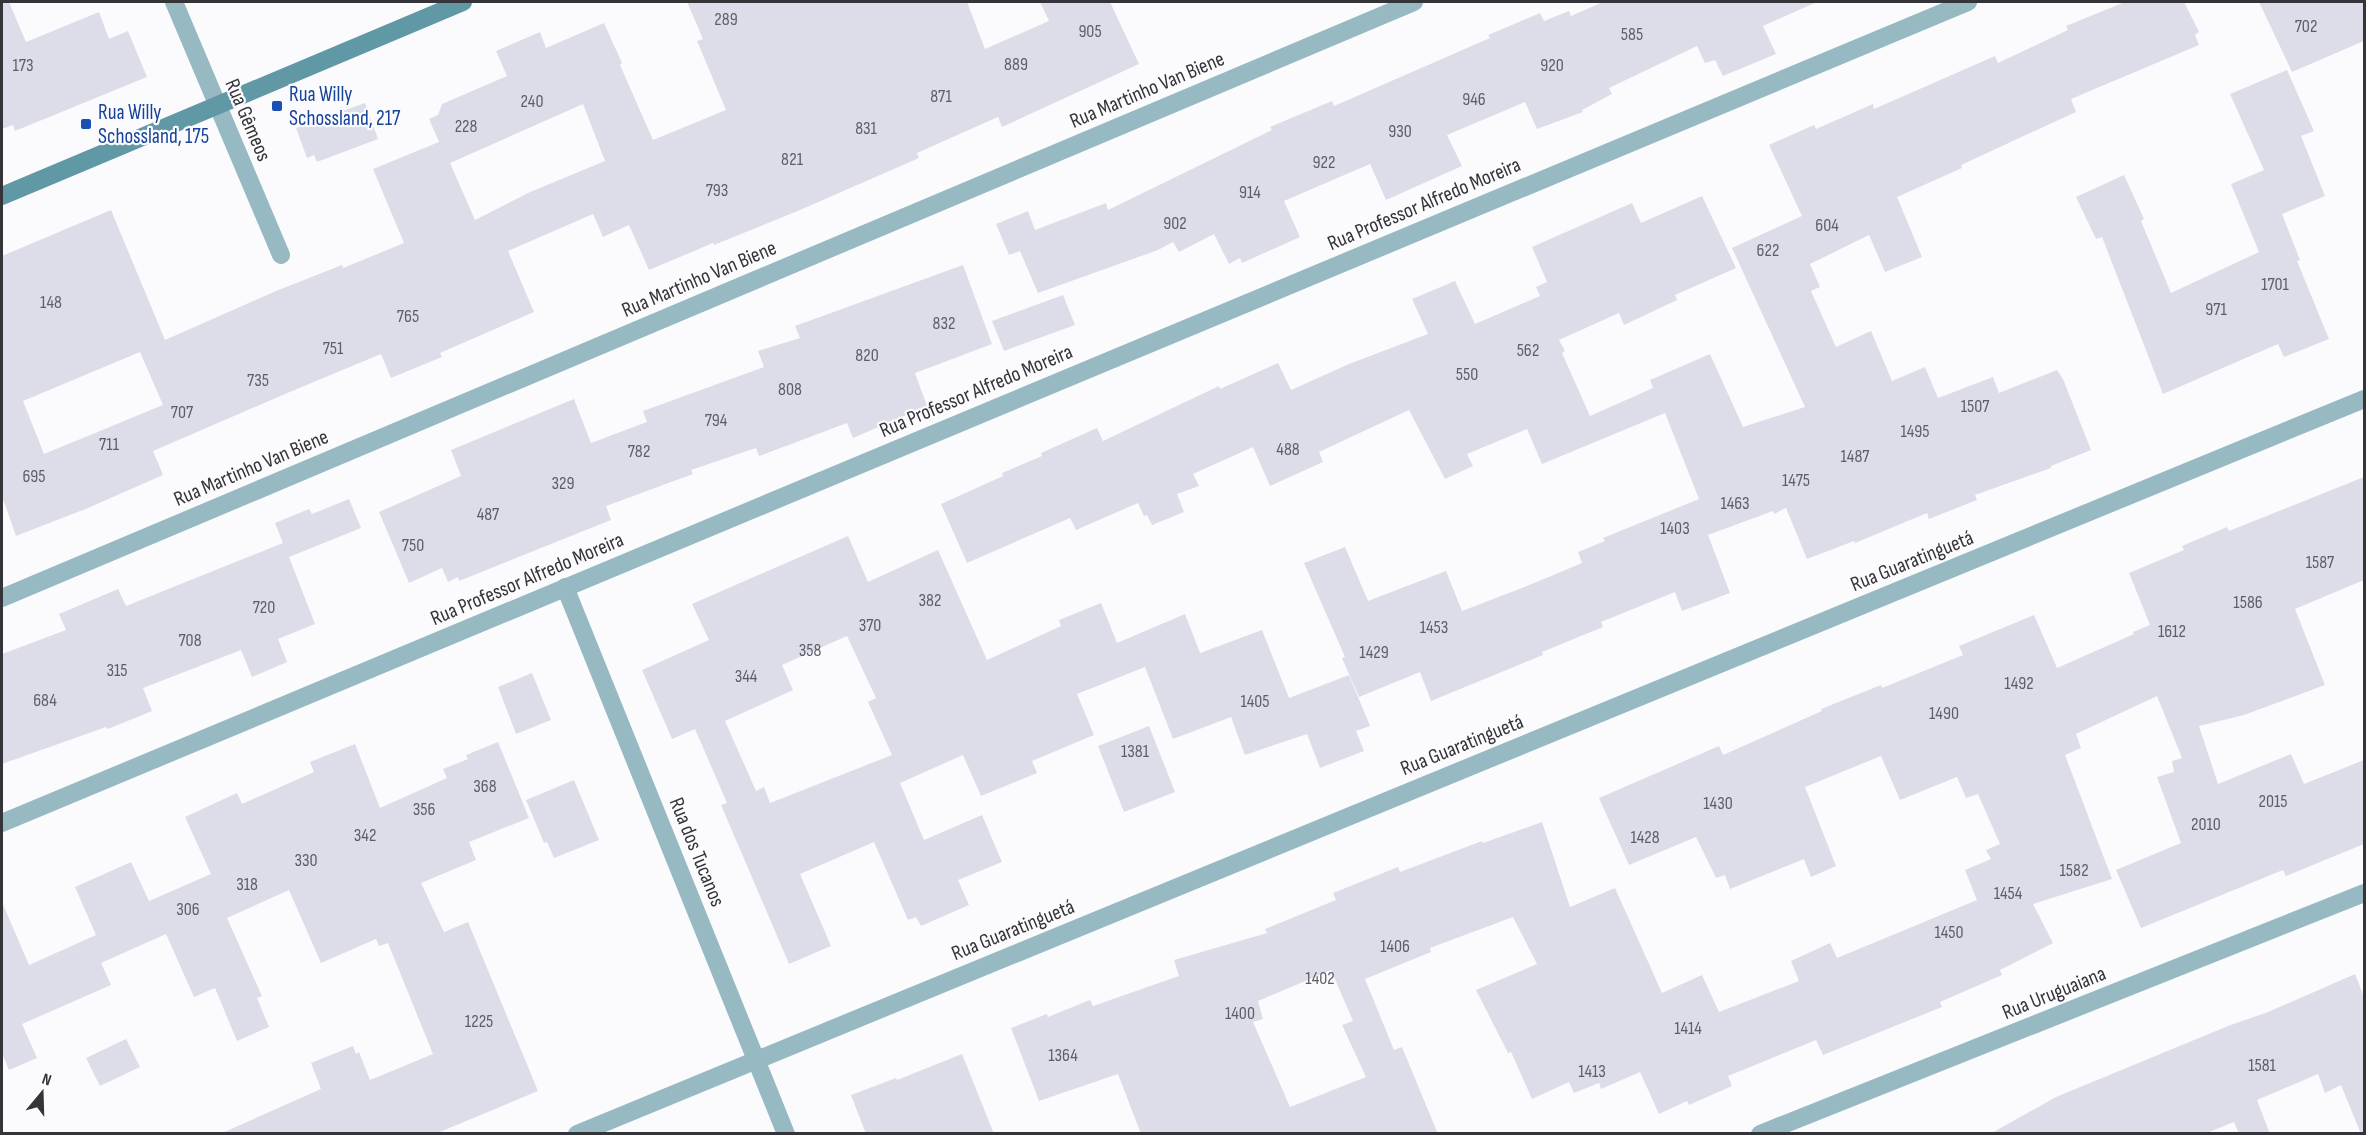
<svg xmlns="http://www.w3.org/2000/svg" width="2366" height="1135" viewBox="0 0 2366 1135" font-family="'Sofia Sans Condensed',sans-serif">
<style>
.building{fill:#dcdde9;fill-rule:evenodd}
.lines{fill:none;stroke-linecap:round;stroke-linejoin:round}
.street{stroke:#96b9c2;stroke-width:18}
.secondary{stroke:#6198a5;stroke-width:18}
.transit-dot{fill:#1a4fb4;stroke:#fbfbfe;stroke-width:2}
.labels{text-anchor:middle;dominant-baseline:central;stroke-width:4.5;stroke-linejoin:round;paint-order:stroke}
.number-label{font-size:18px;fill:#5e5e65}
.street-label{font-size:21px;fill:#343439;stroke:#fbfbfe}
.transit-label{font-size:21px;fill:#164399;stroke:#fbfbfe;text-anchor:start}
</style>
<rect width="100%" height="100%" fill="#fbfbfe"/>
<g class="building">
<polygon points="2,2 9,2 26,42 99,12 109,39 128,31 147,77 15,131 13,125 2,129"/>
<path d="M687,2h280l18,47 64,-28 -9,-19h70l29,62 -137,63 -4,-10 -81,36 2,5 -119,52 -86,35 -1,-2 -64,27 -20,-45 -26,12 -10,-23 -85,37 26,61 -94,41 2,4 -51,21 -10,-24 -96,40 -132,57 10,24 -75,33 -72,28 -14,-40v-240l109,-46 54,130 111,-49 66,-26 1,3 61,-25 -31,-74 66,-27 -10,-23 9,-4 4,-11 65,-28 -11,-25 44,-19 6,16 58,-25 18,40 -2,2 33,75 73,-30 -29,-69 6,-2zM583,104l22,57 -75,31 -55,28 -25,-57zM140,352l23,53 -119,49 -21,-53z"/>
<polygon points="1603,2 1817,2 1763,26 1776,54 1723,76 1715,60 1705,63 1697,46 1609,88 1612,94 1582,110 1583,112 1537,129 1525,102 1447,135 1462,166 1386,200 1370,164 1284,201 1300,237 1242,263 1240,258 1229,264 1214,234 1179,252 1173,242 1158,250 1038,293 1020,251 1009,255 996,224 1028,211 1035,230 1106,203 1108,210 1272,130 1270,127 1332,101 1334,106 1490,38 1488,35 1540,13 1544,21 1569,11 1571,16"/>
<polygon points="2125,2 2184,2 2199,32 2195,35 2199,45 2071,99 2076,112 1961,165 1962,168 1897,197 1922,257 1885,272 1869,235 1810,264 1820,287 1811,291 1836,347 1871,331 1892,381 1925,367 1938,398 1993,377 1999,393 2057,370 2063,379 2091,450 2051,466 2051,468 1975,495 1977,500 1929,519 1927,513 1855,543 1854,541 1807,559 1786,508 1774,514 1773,511 1708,535 1730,593 1682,611 1675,592 1601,622 1603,627 1542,652 1543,655 1431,701 1420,672 1359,697 1342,658 1345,657 1304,563 1345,547 1368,601 1446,571 1462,611 1522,588 1582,563 1578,552 1605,541 1603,538 1699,499 1665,413 1542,464 1527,429 1467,454 1473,466 1445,479 1409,410 1319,452 1323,462 1270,486 1253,447 1193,474 1199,486 1177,494 1184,512 1152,525 1147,515 1144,516 1138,503 1076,530 1070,518 967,563 941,504 1003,476 1002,473 1042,456 1041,453 1097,428 1103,441 1219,386 1220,389 1278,363 1291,390 1349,364 1428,334 1412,299 1455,281 1475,324 1540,296 1536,287 1547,282 1532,247 1632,203 1641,223 1702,196 1736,268 1675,295 1677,300 1624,325 1619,313 1559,340 1565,351 1562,353 1590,416 1653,388 1650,380 1710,354 1743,427 1805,407 1732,248 1802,216 1769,145 1814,125 1816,129 1873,104 1874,109 1995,56 1998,63 2068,30 2066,26"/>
<polygon points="2259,2 2364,2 2364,41 2292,72"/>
<polygon points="2287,70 2314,131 2301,136 2325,196 2282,214 2300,260 2297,261 2329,339 2284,357 2278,344 2163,394 2102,237 2096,239 2076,197 2124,175 2144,219 2141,221 2171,293 2259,252 2231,184 2264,170 2230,94"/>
<polygon points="365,103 378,139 317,162 314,155 307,158 296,128"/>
<polygon points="963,265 992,344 915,373 927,406 853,438 847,423 759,456 756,448 691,470 693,474 606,506 611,520 459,581 458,577 448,582 442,568 409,583 379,512 461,476 451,450 574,399 591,443 647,422 643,411 764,367 758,351 800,338 795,326"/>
<polygon points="1063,295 1075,325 1004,351 992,321"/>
<path d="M2364,477v103l-69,29 30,76 -81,30 -45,11 19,58 73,-30 13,30 60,-24v84l-78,32 -3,-6 -142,58 -25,-58 65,-27 -24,-66 17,-5 -2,-11 10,-3 -25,-62 -81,38 5,14 -16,7 47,124 -79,25 20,39 -53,27 2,5 -62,27 2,5 -119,48 -7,-15 -88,36 4,10 -43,19 -2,-4 -28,13 -19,-42 -39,17 -2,-6 -25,10 -5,-11 -37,17 -21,-47 -3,1 -32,-63 61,-26 -24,-47 -83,31 1,4 -66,27 29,71 8,-3 36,87h-297l-23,-60 -79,27 -28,-73 36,-14 1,3 42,-17 3,6 86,-30 -5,-16 93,-27 -2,-4 71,-29 -3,-7 65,-26 2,5 82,-31 1,2 59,-21 28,85 45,-19 47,105 40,-18 17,37 80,-31 -8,-20 39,-18 7,15 140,-58 -12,-30 26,-11 -5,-9 14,-6 -22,-50 -12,4 -9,-21 -57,23 -19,-44 -76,31 31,79 -25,11 -7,-18 -74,30 -5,-14 -9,3 -20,-41 -67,28 -30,-67 120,-52 4,9 99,-44 -1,-2 60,-24 1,3 81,-33 -4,-9 75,-31 23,53 77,-34 -1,-2 17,-7 -21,-52 55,-23 -2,-4 45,-19 2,4zM1331,970l22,51 -11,4 24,52 -76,30 -37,-85 10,-3 -5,-18z"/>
<polygon points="349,499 361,528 289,557 315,624 278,639 287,662 252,677 241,650 143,688 152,711 108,729 106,727 2,764 2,654 66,630 59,614 118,589 126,606 283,543 275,523 309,509 312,514"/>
<path d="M848,536l20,46 70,-32 49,110 74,-34 -2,-6 42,-17 16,40 68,-29 15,39 62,-23 27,68 60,-23 21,51 -14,5 8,20 -44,17 -13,-34 -62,21 -14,-38 -58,22 -28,-72 -68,27 17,41 -62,26 5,12 -56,23 -18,-41 -63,28 24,57 58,-25 20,47 -44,18 11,25 -48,21 -5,-9 -8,3 -34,-78 -74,32 31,72 -42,18 -68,-159 6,-2 -32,-74 -23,10 -30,-69 67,-30 -17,-36zM847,636l29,62 -8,4 24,53 -122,48 -6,-16 -8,4 -31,-70 68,-31 -11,-25z"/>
<polygon points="532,673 551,720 516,734 498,687"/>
<polygon points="1149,726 1175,792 1124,812 1098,746"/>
<polygon points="498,742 529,818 469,842 476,860 421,883 444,932 468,922 538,1091 435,1134 220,1134 321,1089 311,1063 353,1046 356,1054 359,1052 370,1080 433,1054 388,943 379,946 376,939 321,963 289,890 227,918 262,996 257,998 269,1027 237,1041 215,988 194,997 166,934 101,963 111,985 22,1024 37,1058 9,1070 2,1053 2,902 29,965 96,935 75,887 131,862 149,901 211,874 185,817 237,793 242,804 314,772 310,762 355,744 380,808 447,778 443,769 468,759 466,755"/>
<polygon points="574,780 599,840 554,858 547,842 544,843 526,800"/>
<polygon points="2355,974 2364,997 2364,1134 2361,1134 2341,1085 2325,1093 2318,1074 2257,1100 2270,1134 2239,1134 2234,1122 2204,1134 1990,1134 2056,1097 2228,1026 2268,1012"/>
<polygon points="126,1039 140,1067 100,1086 86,1058"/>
<polygon points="962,1054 994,1134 866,1134 851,1095 896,1078 897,1080"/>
</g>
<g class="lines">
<g class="street">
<polyline points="174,2 281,255"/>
<polyline points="565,587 786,1134"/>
<polyline points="2,598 1414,2"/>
<polyline points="2,823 1968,2"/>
<polyline points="577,1134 2364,399"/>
<polyline points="1760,1134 2364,893"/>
</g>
<polyline class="secondary" points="2,196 463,2"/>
</g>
<g class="transit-dot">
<rect x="271" y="100" width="12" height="12" rx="3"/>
<rect x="80" y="118" width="12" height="12" rx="3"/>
</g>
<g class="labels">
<g class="number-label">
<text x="726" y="19">289</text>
<text x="2306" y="26">702</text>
<text x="1090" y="31">905</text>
<text x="1632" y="34">585</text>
<text x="1016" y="64">889</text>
<text x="23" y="65">173</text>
<text x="1552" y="65">920</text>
<text x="941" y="96">871</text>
<text x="1474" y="99">946</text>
<text x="532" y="101">240</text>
<text x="466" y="126">228</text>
<text x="866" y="128">831</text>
<text x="1400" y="131">930</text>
<text x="792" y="159">821</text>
<text x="1324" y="162">922</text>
<text x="717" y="190">793</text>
<text x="1250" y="192">914</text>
<text x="1175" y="223">902</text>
<text x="1827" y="225">604</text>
<text x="1768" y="250">622</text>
<text x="2275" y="284">1701</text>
<text x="51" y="302">148</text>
<text x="2216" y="309">971</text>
<text x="408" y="316">765</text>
<text x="944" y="323">832</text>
<text x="333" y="348">751</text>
<text x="1528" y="350">562</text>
<text x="867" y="355">820</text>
<text x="1467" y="374">550</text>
<text x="258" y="380">735</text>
<text x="790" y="389">808</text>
<text x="1975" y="406">1507</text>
<text x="182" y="412">707</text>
<text x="716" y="420">794</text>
<text x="1915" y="431">1495</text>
<text x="109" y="444">711</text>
<text x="1288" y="449">488</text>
<text x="639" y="451">782</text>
<text x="1855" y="456">1487</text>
<text x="34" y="476">695</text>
<text x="1796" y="480">1475</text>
<text x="563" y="483">329</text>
<text x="1735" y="503">1463</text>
<text x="488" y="514">487</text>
<text x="1675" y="528">1403</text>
<text x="413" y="545">750</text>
<text x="2320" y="562">1587</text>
<text x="930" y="600">382</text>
<text x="2248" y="602">1586</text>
<text x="264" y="607">720</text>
<text x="870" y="625">370</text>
<text x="1434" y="627">1453</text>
<text x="2172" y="631">1612</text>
<text x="190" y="640">708</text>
<text x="810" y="650">358</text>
<text x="1374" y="652">1429</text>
<text x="117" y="670">315</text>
<text x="746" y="676">344</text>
<text x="2019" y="683">1492</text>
<text x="45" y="700">684</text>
<text x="1255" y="701">1405</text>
<text x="1944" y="713">1490</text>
<text x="1135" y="751">1381</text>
<text x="485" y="786">368</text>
<text x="2273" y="801">2015</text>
<text x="1718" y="803">1430</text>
<text x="424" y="809">356</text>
<text x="2206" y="824">2010</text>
<text x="365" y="835">342</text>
<text x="1645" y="837">1428</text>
<text x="306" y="860">330</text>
<text x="2074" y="870">1582</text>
<text x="247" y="884">318</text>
<text x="2008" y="893">1454</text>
<text x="188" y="909">306</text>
<text x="1949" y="932">1450</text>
<text x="1395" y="946">1406</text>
<text x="1320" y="978">1402</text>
<text x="1240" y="1013">1400</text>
<text x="479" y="1021">1225</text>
<text x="1688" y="1028">1414</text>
<text x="1063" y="1055">1364</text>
<text x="2262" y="1065">1581</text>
<text x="1592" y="1071">1413</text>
</g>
<g class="street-label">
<text transform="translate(1147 90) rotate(-23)">Rua Martinho Van Biene</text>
<text transform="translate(248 120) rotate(67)">Rua Gêmeos</text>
<text transform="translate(1424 204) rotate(-23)">Rua Professor Alfredo Moreira</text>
<text transform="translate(699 279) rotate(-23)">Rua Martinho Van Biene</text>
<text transform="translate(976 391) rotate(-23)">Rua Professor Alfredo Moreira</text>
<text transform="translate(251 468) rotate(-23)">Rua Martinho Van Biene</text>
<text transform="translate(1912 561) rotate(-22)">Rua Guaratinguetá</text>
<text transform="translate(527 579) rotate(-23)">Rua Professor Alfredo Moreira</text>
<text transform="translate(1462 745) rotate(-22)">Rua Guaratinguetá</text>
<text transform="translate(697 852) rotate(68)">Rua dos Tucanos</text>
<text transform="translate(1013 930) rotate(-22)">Rua Guaratinguetá</text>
<text transform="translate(2054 993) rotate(-22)">Rua Uruguaiana</text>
</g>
<g class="transit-label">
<text x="289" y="94">Rua Willy<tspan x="289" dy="24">Schossland, 217</tspan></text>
<text x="98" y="112">Rua Willy<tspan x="98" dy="24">Schossland, 175</tspan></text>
</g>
</g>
<rect width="2366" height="1135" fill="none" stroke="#343439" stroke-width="6"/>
<g transform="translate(42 1093) rotate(19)" stroke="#fbfbfe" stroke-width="4.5" paint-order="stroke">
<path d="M0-4.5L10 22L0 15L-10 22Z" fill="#343439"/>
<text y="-9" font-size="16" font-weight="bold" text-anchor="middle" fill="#343439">N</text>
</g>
</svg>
